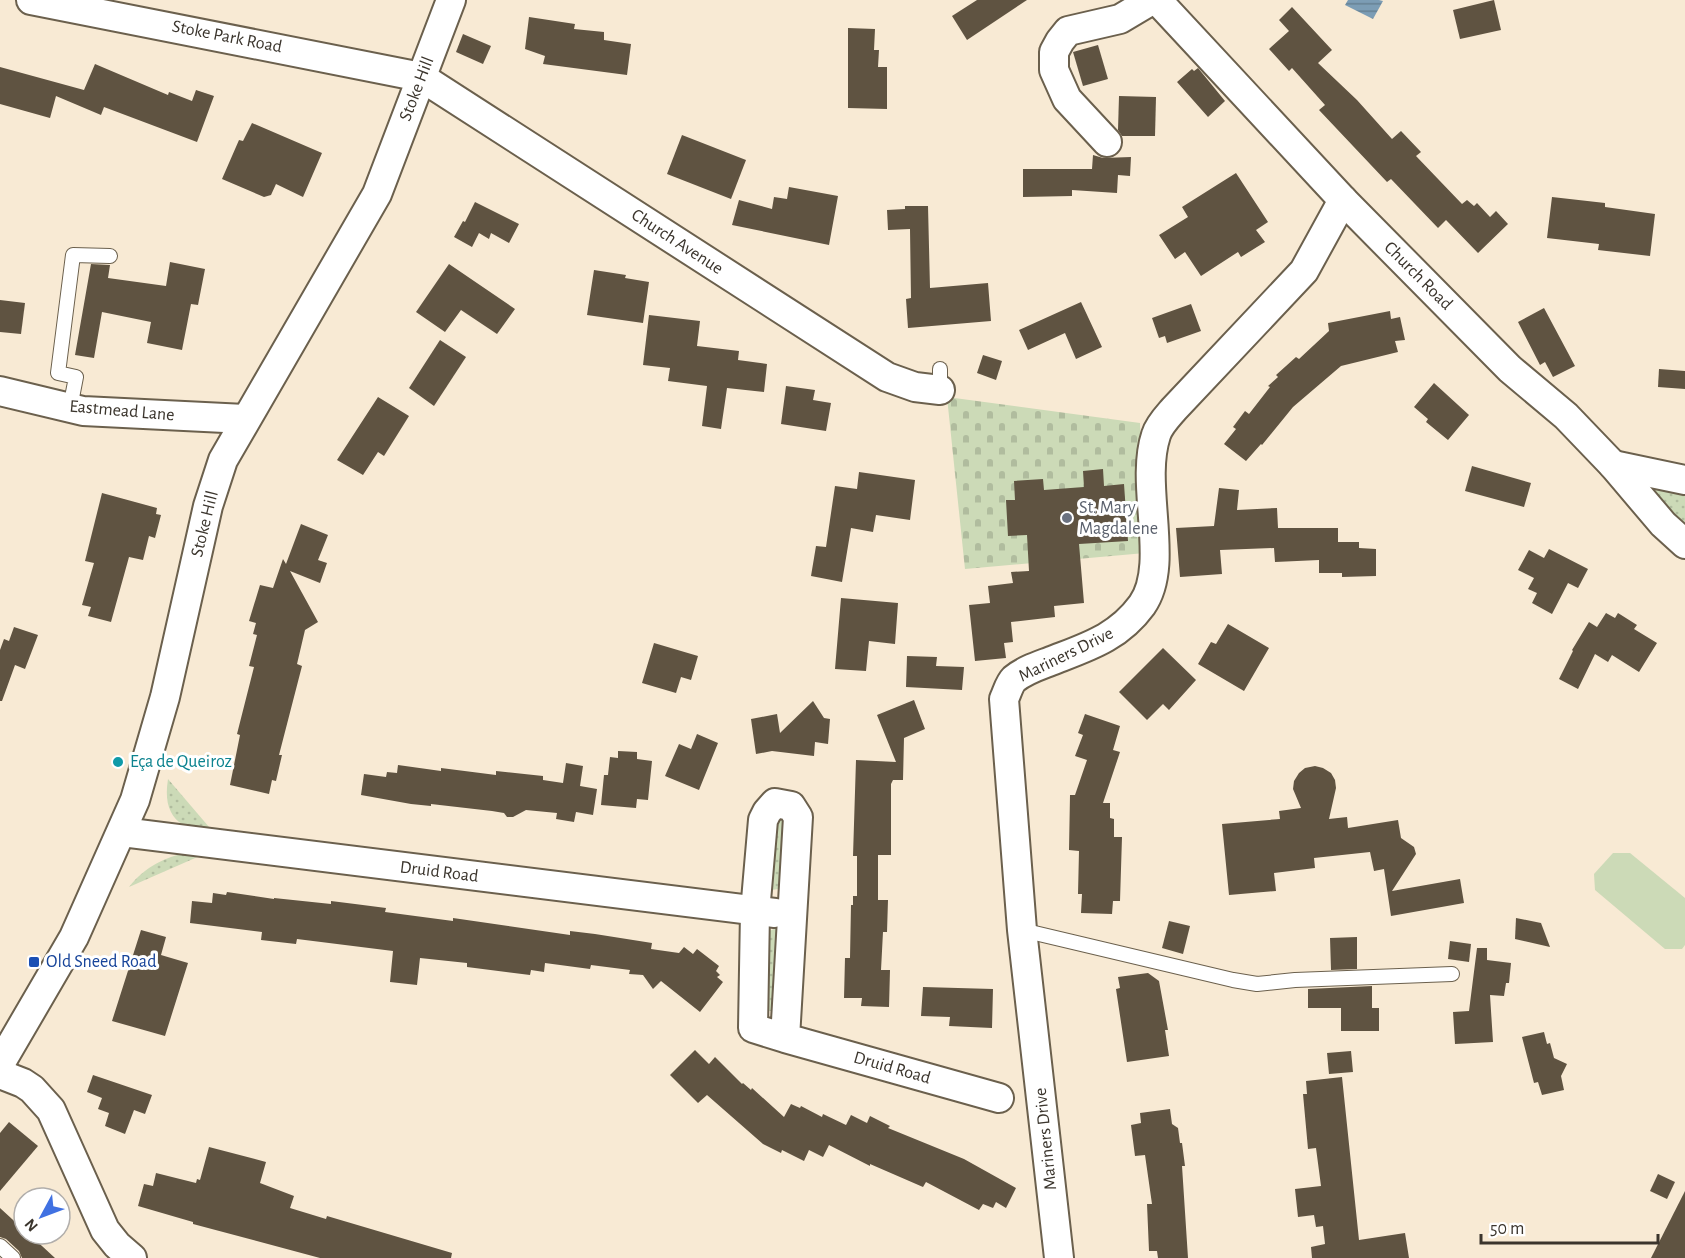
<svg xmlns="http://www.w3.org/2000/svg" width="1685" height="1258" viewBox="0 0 1685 1258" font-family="'Alegreya Sans',sans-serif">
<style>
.green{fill:url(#green-dots)}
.cemetery{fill:url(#cemetery-stones)}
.pitch{fill:#ccdab7}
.water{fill:url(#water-rules)}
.building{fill:#5f5341}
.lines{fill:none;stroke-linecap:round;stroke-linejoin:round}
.lane-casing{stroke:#6b604d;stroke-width:16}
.street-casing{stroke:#6b604d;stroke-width:32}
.lane{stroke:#fff;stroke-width:14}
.street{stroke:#fff;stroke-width:28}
.worship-dot{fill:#6b7280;stroke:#fff;stroke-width:2}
.culture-dot{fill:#0f9aa8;stroke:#fff;stroke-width:2}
.transit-dot{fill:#1a4fb4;stroke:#fff;stroke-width:2}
.labels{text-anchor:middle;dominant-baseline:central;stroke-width:6;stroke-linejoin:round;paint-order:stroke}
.street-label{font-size:18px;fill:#3b352d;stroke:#fff}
.worship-label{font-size:18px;fill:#5b616d;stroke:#fff;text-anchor:start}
.culture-label{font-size:18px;fill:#0d838f;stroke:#fff;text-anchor:start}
.transit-label{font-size:18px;fill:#164399;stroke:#fff;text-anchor:start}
</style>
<defs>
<pattern id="green-dots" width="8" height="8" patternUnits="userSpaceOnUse" patternTransform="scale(1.5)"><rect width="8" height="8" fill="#ccdab7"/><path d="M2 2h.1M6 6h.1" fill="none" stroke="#b0bc9e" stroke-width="1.8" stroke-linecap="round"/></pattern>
<pattern id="cemetery-stones" width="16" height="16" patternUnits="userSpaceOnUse" patternTransform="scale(1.5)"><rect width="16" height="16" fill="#ccdab7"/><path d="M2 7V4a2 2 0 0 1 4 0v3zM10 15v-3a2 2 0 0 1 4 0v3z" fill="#b0bc9e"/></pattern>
<pattern id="water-rules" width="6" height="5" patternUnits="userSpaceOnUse" patternTransform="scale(1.5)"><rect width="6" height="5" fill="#7c9db5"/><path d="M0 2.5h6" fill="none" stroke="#678194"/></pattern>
</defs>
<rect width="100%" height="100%" fill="#f8ead4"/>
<g class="green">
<polygon points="1655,485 1685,488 1685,526 1653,490"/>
<path d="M168,779l47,55c-36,-4 -53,-18 -47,-55z"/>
<polygon points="787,810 783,888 772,890 767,885 772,818"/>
<path d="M184,853l18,2 -73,32c15,-19 32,-28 55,-34z"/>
<polygon points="774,929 780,930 773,1011 767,1011 767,932"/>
</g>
<polygon class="cemetery" points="947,397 1140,423 1145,553 965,569"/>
<polygon class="pitch" points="1613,853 1630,853 1685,898 1685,945 1682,949 1665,949 1595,890 1594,874"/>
<polygon class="water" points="1348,0 1379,0 1383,1 1373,19 1345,5"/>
<g class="building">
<polygon points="977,0 1027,0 967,40 952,16"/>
<polygon points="1494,0 1501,30 1460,39 1453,10"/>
<polygon points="1292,7 1332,50 1318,63 1357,100 1392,139 1401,131 1421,152 1416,156 1462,204 1467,200 1474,206 1477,203 1490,217 1496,211 1508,224 1478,253 1446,220 1438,228 1391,179 1387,182 1319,110 1325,105 1292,68 1289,71 1269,49 1289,31 1279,20"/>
<polygon points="529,17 575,24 574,29 604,32 604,40 631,44 627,75 543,64 545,56 525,49"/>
<polygon points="848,28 875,29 874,50 879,50 878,67 887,67 887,109 848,108"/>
<polygon points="463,34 491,46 483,64 456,52"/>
<polygon points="1098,45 1108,79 1083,86 1073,52"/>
<polygon points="95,64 168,95 169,92 192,101 196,90 214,96 197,142 104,107 101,115 56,96 50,118 0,104 0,67 84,90"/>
<polygon points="1198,68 1225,101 1208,117 1177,82 1192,69 1194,71"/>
<polygon points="1119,96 1156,97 1155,136 1122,136 1118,130"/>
<polygon points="252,123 322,153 303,197 276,184 271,195 264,197 222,179 239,140 243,141"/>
<polygon points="682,135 746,160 731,199 667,174"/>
<polygon points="1093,155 1103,158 1131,157 1130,176 1118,175 1117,193 1072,190 1072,196 1023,197 1023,169 1092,169"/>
<polygon points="1236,173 1268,222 1256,230 1265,242 1241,257 1238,252 1201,276 1185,252 1175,259 1159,235 1188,217 1182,207"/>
<polygon points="789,187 838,196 829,245 732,225 739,200 772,209 774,197 787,199"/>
<polygon points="1552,197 1605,203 1605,207 1655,214 1650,256 1598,250 1599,244 1547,238"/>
<polygon points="475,202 519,224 509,243 491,233 489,239 479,233 472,247 454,237 463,221 465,222"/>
<polygon points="905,206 928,206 930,288 988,283 991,321 908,328 906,299 911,298 910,229 888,230 887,210 905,209"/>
<polygon points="170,262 205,269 198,305 191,304 182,350 147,343 151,322 102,312 94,358 75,355 91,264 110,265 108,278 166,286"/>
<polygon points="449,264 515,309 497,334 461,310 445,332 416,312"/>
<polygon points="594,270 626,275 625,278 649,282 643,323 587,315"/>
<polygon points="0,300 25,303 21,334 0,332"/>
<polygon points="1081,302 1102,347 1076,359 1065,333 1028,350 1019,330"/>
<polygon points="1191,304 1201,331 1167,343 1165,336 1159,338 1152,318"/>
<polygon points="1544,308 1575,366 1553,377 1545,362 1540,365 1518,322"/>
<polygon points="1390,311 1391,319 1400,317 1405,340 1395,341 1398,352 1341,366 1293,407 1262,445 1261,444 1246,461 1224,444 1236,429 1233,427 1245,411 1249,414 1270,387 1268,386 1278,377 1276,375 1296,357 1299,359 1329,331 1328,323"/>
<polygon points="649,315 700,321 697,346 739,351 738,360 767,364 764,392 727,388 721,429 702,426 707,386 668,381 670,368 643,365"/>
<polygon points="440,340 466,357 434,406 409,388"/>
<polygon points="983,355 1002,361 996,380 977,373"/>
<polygon points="1659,369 1685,371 1685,389 1658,387"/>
<polygon points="1434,383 1469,415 1448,440 1426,422 1428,419 1414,407"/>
<polygon points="786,386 815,390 813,400 831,403 826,431 781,424"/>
<polygon points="378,397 409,416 384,456 378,452 363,475 337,460"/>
<polygon points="1472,466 1531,483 1524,507 1465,491"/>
<polygon points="1103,469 1104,486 1124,484 1128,541 1079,544 1084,603 1054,606 1055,617 1011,622 1013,642 1004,643 1006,658 975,661 969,605 990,603 988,586 1013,583 1011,572 1029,571 1027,535 1008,536 1006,500 1015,500 1014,481 1043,479 1044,490 1084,487 1083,471"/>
<polygon points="859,472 915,480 910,520 876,515 873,532 851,528 842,582 811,576 816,546 826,547 835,486 857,489"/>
<polygon points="1219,488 1239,490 1237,510 1277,508 1278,528 1338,528 1338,542 1359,542 1359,548 1376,549 1376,576 1342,577 1342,573 1319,573 1319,560 1275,562 1274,548 1220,550 1222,574 1180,577 1176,528 1214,526"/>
<polygon points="102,493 157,508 156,514 161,515 155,538 149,536 143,560 129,557 111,622 88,616 91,607 82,605 94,563 85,561"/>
<polygon points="301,524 328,535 318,560 327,563 320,583 290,571 318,622 305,630 297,664 302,666 279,755 282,755 276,781 272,780 269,794 230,785 240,735 237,734 254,667 249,666 257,635 253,634 256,623 249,621 260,585 273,588 283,559 286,564"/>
<polygon points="1549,549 1588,569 1578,588 1568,583 1552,614 1532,603 1537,593 1528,589 1534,578 1518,570 1529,550 1544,558"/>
<polygon points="841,598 898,603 895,644 869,641 866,671 835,669"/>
<polygon points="1606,613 1615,618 1618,613 1637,625 1634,629 1657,643 1639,672 1612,655 1608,662 1595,654 1578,689 1559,679 1573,651 1572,650 1589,622 1597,627"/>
<polygon points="1228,624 1269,648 1244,691 1198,664 1211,642 1216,644"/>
<polygon points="14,627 38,635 25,669 15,665 2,701 0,701 0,650 4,639 9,641"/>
<polygon points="654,643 698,656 691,680 681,677 676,693 642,683"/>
<polygon points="1163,648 1196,680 1169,710 1163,704 1147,720 1119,692"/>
<polygon points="907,656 937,657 936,666 964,667 962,690 906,687"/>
<polygon points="914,700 925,729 904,738 903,780 893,780 891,784 891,855 878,855 878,900 888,900 887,932 883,932 881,970 890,970 889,1007 861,1006 862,998 844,998 845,958 850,958 851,905 853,905 853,896 857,896 857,856 853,856 856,760 896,762 877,715"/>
<polygon points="813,701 824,718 830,719 828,744 815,742 814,756 772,751 756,754 751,719 777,714 780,733"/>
<polygon points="1085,714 1120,726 1113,750 1120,752 1103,803 1110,803 1110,818 1114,819 1114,837 1122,837 1120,901 1113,901 1112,914 1081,913 1082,894 1078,894 1079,851 1069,850 1070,795 1075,795 1087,760 1075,756 1083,735 1078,733"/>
<polygon points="697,734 718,743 699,790 665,776 679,744 691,749"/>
<polygon points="618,751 637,752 637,759 652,761 648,800 637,799 636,808 601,805 604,775 608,775 610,757 618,758"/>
<polygon points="566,763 583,766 580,786 597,789 593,815 576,812 574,822 556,819 557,813 526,810 513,817 507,817 504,813 492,811 431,804 431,806 411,804 361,795 364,774 386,777 387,772 397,773 398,765 441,771 441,768 496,775 496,771 543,776 543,780 563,783"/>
<polygon points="1315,766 1323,768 1331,773 1335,780 1336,788 1329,819 1347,817 1348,828 1398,820 1401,838 1414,847 1416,854 1392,891 1460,879 1464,903 1391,916 1384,869 1374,871 1370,852 1314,858 1315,868 1274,873 1276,891 1229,895 1222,824 1280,819 1279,811 1301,808 1293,789 1294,781 1299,773 1305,768"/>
<polygon points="227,892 274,899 274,898 331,904 331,901 355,904 386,908 385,912 453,921 453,918 570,935 570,931 595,934 652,943 651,949 679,953 684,947 693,954 697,949 719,966 716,971 720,975 717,977 723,982 700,1012 661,981 653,989 643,975 629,974 630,970 591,965 590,969 545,963 544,972 531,970 530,975 467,967 467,963 420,958 417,985 390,982 393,951 297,939 296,944 261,940 262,932 190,923 192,901 212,903 213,893 226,895"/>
<polygon points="1516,918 1541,923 1550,947 1515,939"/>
<polygon points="1169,921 1190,926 1183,954 1162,948"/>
<polygon points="141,930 166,937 161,955 188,963 165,1036 112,1021"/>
<polygon points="1357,937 1357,969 1331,970 1330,938"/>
<polygon points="1450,941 1471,944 1469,962 1448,959"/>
<polygon points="1477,948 1487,948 1487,960 1511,963 1509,983 1506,983 1504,996 1490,995 1493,1042 1455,1044 1453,1012 1469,1011"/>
<polygon points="1148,973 1159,981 1168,1030 1165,1030 1169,1056 1127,1062 1116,989 1120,988 1118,977"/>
<polygon points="1372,986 1372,1008 1379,1008 1379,1031 1341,1031 1341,1008 1308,1008 1308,989"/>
<polygon points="923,987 993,989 992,1028 949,1026 950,1017 921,1016"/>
<polygon points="1544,1032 1547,1044 1550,1043 1554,1058 1567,1064 1561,1076 1564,1090 1542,1095 1538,1082 1534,1083 1522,1037"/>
<polygon points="695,1050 709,1064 715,1057 742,1084 743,1083 751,1090 752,1088 784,1117 791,1104 800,1108 801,1106 822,1117 823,1114 846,1125 851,1115 867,1123 870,1116 890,1126 888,1128 964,1159 1016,1188 1006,1208 996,1202 993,1208 983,1204 979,1210 926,1182 923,1187 870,1164 870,1166 829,1145 823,1157 809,1150 804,1161 782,1150 781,1153 763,1144 707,1095 698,1103 670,1075"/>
<polygon points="1351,1051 1353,1072 1329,1074 1327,1053"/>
<polygon points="93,1075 152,1095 145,1114 134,1110 125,1134 105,1126 109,1113 98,1109 102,1098 87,1092"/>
<polygon points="1342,1077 1359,1240 1405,1233 1409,1258 1312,1258 1311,1247 1325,1244 1323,1226 1316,1227 1314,1215 1298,1217 1295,1189 1321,1186 1316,1148 1308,1149 1303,1094 1307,1094 1306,1081"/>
<polygon points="1170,1109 1172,1124 1178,1128 1180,1143 1182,1143 1185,1166 1182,1166 1188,1258 1158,1258 1157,1251 1149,1251 1147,1204 1152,1204 1145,1155 1135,1156 1131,1125 1141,1123 1140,1113"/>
<polygon points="9,1122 38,1146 0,1191 0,1133"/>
<polygon points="209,1147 266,1162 260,1183 294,1196 290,1208 326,1219 327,1216 452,1253 451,1258 320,1258 193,1224 193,1222 138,1206 144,1184 153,1186 156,1173 196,1183 197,1179 200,1180"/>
<polygon points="1658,1174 1675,1182 1667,1199 1650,1191"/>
<polygon points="1685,1191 1685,1258 1651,1258"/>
<polygon points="0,1208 24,1230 24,1234 29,1234 55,1258 22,1258 19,1251 6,1239 0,1237"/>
</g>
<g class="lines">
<defs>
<g id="lane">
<polyline points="940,369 940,390"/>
<polyline points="70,408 76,377 58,373 73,255 110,256"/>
<polyline points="1022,930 1233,980 1257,984 1295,980 1452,974"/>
<polyline points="0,1246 13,1258"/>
</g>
<g id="street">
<polyline points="31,0 421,77 887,377 915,387 940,390"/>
<polyline points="1157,0 1343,200 1510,369 1566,416 1613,465 1663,524 1685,544"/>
<polyline points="1107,142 1067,99 1054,70 1054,52 1060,41 1068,31 1120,19 1152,0"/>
<polyline points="0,391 83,411 245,419"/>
<polyline points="1613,465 1685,480"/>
<polyline points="122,832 775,913"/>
<polyline points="785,1038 798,817 791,806 775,803 767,812 763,820 755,912 753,1028 785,1038 999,1098"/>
<polyline points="0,1064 74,937 135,800 165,697 208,506 223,460 377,194 451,0"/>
<polyline points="0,1074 23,1083 32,1089 51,1110 105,1230 117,1245 132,1258"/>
<path d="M1059,1258l-37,-328 -18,-231c3,-6 5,-15 10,-20 11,-9 24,-13 37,-18 36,-14 67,-23 91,-56 29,-41 -3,-119 14,-170 3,-10 12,-19 18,-26l130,-138 39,-71"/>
</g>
</defs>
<use href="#lane" class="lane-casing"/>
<use href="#street" class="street-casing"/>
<use href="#lane" class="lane"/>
<use href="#street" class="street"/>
</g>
<circle class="worship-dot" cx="1067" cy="518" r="6"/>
<circle class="culture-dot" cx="118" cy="762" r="6"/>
<rect class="transit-dot" x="28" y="956" width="12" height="12" rx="3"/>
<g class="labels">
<g class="street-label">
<text transform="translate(227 37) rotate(11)">Stoke Park Road</text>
<text transform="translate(417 89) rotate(-69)">Stoke Hill</text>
<text transform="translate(677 242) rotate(33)">Church Avenue</text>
<text transform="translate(1418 276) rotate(45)">Church Road</text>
<text transform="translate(122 411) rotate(5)">Eastmead Lane</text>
<text transform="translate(205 524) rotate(-76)">Stoke Hill</text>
<text transform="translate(1066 655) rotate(-26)">Mariners Drive</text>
<text transform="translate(439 872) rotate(7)">Druid Road</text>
<text transform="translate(892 1068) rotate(16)">Druid Road</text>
<text transform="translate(1046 1139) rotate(-96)">Mariners Drive</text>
</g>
<g class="worship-label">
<text x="1079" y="508">St. Mary<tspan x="1079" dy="21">Magdalene</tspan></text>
</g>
<g class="culture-label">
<text x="130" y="762">Eça de Queiroz</text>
</g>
<g class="transit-label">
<text x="46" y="962">Old Sneed Road</text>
</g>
</g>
<g transform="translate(42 1216) rotate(229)"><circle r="28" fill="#ffffff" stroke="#b1aeab" stroke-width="1.5"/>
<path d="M0-4.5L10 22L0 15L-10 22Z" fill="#4071e2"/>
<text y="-9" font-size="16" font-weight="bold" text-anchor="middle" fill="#3b352d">N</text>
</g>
<path d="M1481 1234v9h177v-9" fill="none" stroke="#3b352d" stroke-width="3"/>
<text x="1490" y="1234" font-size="18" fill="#3b352d" stroke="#ffffff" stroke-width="4.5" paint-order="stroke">50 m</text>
</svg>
